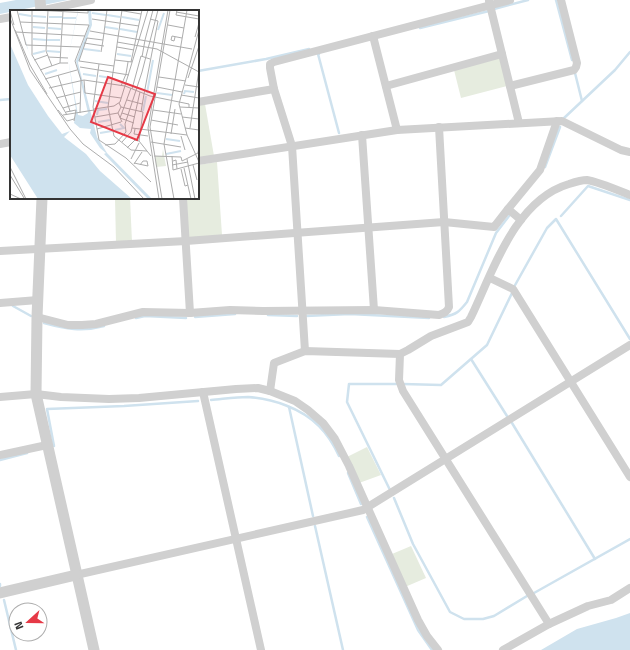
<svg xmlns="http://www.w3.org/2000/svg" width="630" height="650" viewBox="0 0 630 650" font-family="'Titillium Web',sans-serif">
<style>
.green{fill:#e6ecdf}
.water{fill:#cfe2ee}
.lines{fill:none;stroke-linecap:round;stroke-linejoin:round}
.stream{stroke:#cfe2ee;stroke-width:2.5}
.minor{stroke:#d0d0d0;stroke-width:8}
.tertiary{stroke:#d0d0d0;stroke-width:11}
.inset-river{fill:none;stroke:#cfe2ee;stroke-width:2}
.inset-road{fill:none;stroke:#adadad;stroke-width:1}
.view{fill:#e63946;fill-opacity:0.15;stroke:#e63946;stroke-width:2}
.inset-edge{fill:none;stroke:#333;stroke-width:2}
</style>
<rect width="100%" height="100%" fill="#fff"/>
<g class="green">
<polygon points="497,57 501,60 507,86 461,98 454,70"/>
<polygon points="205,104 214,156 198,159 198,105"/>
<polygon points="217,162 222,235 190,238 188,235 185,198 198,198 198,165"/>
<polygon points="115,198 130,198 132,242 116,243"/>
<polygon points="367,447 381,475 359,483 347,457"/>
<polygon points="411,546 426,578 405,587 392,554"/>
</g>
<g class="water">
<polygon points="16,0 68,0 0,14 0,3"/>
<polygon points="630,613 630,650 541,650 577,629 616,618"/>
</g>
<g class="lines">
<g class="stream">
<polyline points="556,0 572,60"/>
<polyline points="494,9 528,0"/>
<polyline points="420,28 489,11"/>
<polyline points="319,54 318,54 339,133"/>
<polyline points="198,71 266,59 309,49"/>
<polyline points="575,73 582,101"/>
<polyline points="0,100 11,99"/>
<polyline points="563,119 615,70 630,52"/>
<polyline points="545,167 560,127"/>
<polyline points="561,216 588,186 630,200"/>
<polyline points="514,287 547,228 556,219 630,339"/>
<polyline points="13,306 31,316"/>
<polyline points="268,315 297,316"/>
<polyline points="306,316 350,314 429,318"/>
<polyline points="195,317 235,314"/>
<path d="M444,317c13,-3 15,-5 23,-15l29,-69 13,-17"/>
<polyline points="136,318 145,316 186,318"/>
<path d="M44,323c22,6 38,9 60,3"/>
<polyline points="471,359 507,416"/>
<polyline points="403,384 441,385 487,345 512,293"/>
<path d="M211,400c12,-1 25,-3 37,-3 25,2 53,11 71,29 8,8 15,19 20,30"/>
<polyline points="289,407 313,516"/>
<polyline points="512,423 595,559"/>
<polyline points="54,446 47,409 124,406 198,401"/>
<polyline points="0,460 27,453"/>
<polyline points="348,473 361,504"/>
<polyline points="390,490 347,402 349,384 396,384"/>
<polyline points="394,498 413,544 450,612 464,619 483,619 494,616 527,596"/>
<polyline points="367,517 418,630 432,650"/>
<polyline points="315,526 343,650"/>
<polyline points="0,584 0,586"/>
<polyline points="534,593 630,539"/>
<polyline points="4,600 16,650"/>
</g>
<g class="minor">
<polyline points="489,1 519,123"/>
<polyline points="39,11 91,0"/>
<polyline points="0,19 11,17"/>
<polyline points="373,36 397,130"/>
<polyline points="386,86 502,54"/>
<polyline points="510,86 574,70 576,67 577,63 561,0"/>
<polyline points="198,102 274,89"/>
<polyline points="362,135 374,310"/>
<polyline points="0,144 11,142"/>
<polyline points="198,161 397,130 562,121 621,150 630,152"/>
<polyline points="183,198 190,313"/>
<polyline points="508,209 540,170 557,121"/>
<polyline points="0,251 186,241 444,222 494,227 508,209 521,220"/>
<polyline points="490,278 513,289 630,477"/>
<polyline points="0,303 38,300"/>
<path d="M37,317l31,8h14l14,-1 47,-12 47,1 40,-3 33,1 111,-1 65,5c5,-2 8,-3 10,-8l-10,-180"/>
<polyline points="305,351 292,146 274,89 270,68 270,64 274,62 510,0"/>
<polyline points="400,354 399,380 403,391 549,624"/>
<path d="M270,391l4,-28 31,-12 95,3 8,-4 23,-14 37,-14 3,-5c22,-46 44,-117 98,-133 6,-2 12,-4 18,-4 9,1 33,11 43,15"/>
<polyline points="203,392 261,650"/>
<polyline points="0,397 36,394 61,397 109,399 139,398 236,389 258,388 270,391 295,401 308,410 323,423 335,439 349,466 418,620 427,636 438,650"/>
<polyline points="0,455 47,445"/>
<polyline points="76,575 363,510 630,345"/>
<polyline points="503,650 549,624 588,606 611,600 630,588"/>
</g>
<g class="tertiary">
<polyline points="40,0 41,11"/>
<polyline points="42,198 37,317 36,394 94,650"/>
<polyline points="0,593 76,575"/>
</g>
</g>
<g transform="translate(10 10)">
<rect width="189" height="189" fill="#fff"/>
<path d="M153,139l3,17 -10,1 -1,-11h7z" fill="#e6ecdf"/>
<path d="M68,0v2l-10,46 10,57 5,1 5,-3 -12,-52 13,-35 -1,-16h3l1,15 -14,38 19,74 10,16 45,46h-4l-44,-45 2,-1 -6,-5 -10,-15 1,-4 -11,-1 -6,-5 2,-13 -6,2h-4l-17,-23 -22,-41 -2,-11 -6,-10 6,10 3,13 21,39 17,23 10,-2 -8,-52zM0,34l18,41 20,31 14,18 8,-3 -6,6 22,17 14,17 32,28h-94l-28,-44z" fill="#cfe2ee"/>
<path class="inset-river" d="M82,3l14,2M9,4l12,2M97,5l13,2M23,6l13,1M39,7h13M112,7l17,3M53,8h13M23,17l12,1M95,17l13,2M38,18l13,1M110,19l17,3M148,20l6,-17M23,29l13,1M37,30h13M74,39l16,2M37,41l13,1M23,44l12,-3M107,44l14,2M35,64l12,-4M73,64l13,2M89,66l12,2M137,83l6,-33M147,83l15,2M174,84l1,-3 9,1M85,91l13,2M133,101l3,-15M87,105l1,-5 9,-1M88,112l12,-2M105,120l9,-2 -4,-4M90,123l12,-2M156,129l14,2M156,144l15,-3"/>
<path class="inset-road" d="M7,0l9,35 54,2M22,0v45l35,60M25,0l53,3v-3M38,0l-2,41 6,15M97,0l-4,30 -16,-2 -8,23 35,5M108,0l23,4M112,0l-14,97 6,29 17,14 16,1M167,0l-1,5 23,4M0,1l4,14M166,2l23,4M0,8l20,52 40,59 13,15 31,23 30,32M82,9l47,7M10,12l69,3 -14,36 6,19 -1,33M158,15l16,3M5,20l15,35 17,29M189,20l-20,74 8,31 12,27M80,21l102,18M6,22l69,4M165,27l-1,4 -3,-1 1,-4 10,2M185,27l4,-14M135,30l8,-30M107,32l40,7 42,23M74,33l20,3M107,37l17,3M91,42l2,-12M38,47l20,1M132,47l3,-17M24,50l14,-5M105,50l17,2M121,52l11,-52M50,53l3,-52M89,54l-6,43 6,33 27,18 25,24M70,57l49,8M30,60l20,-7h8M116,64l2,-12M48,65l12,36M149,67l27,4M178,68l11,-32M35,69l32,-9M74,70l1,13 36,5M175,75l14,2M111,76l5,-12M147,77l25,5M39,78l35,-8 41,6 25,10 39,8v3M121,78l-11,30 14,5M122,79l9,-33 9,3M134,84l14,-73 -8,-2M171,85l18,3M46,88l25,-6M117,90l15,4M109,93l2,4 22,5 -4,29M111,97l-3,6 4,9M170,97l19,1M53,98l17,-5M84,99l20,-3 6,-4 28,-92M48,100l9,11 7,-2M143,100l28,4M56,102l10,-2 -2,11M131,102l3,-18M112,103l13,4M53,105l31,-5M85,107l23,-4M172,107l17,2M141,110l27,5M122,118l55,7M175,118l14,2M180,118l9,-58M87,119l24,-7M125,119l-1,5 14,2M161,124l4,-25M171,126l4,14M112,132l9,-10 9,-40M141,132l30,5M95,135l10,-1 11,-12 -1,-8 17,-52 16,-62M117,138l8,-8 4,1 12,15M144,146l27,1 1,4 16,-8 1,-6M162,146l1,14 26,-7M121,149l8,-16M177,149l8,40M163,151l3,-1 1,9M124,153l14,3 -1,-5h-4l-3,4M124,154l8,-12M162,155l16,-3M183,155l4,15M0,157l16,32M174,158l7,31M171,159l4,17 3,-1M0,165l14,23M0,184l11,5M149,189l-11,-71 20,-118M152,189l-12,-72 20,-117M164,189l-10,-55 23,-134"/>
<path class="view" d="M98,67l47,17 -18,46 -46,-18z"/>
<rect width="189" height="189" class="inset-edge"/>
</g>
<g transform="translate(28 622) rotate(249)"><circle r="19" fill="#ffffff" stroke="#adadad"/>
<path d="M0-3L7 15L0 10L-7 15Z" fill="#e63946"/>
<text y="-6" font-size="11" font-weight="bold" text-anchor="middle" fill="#333333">N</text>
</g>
</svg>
